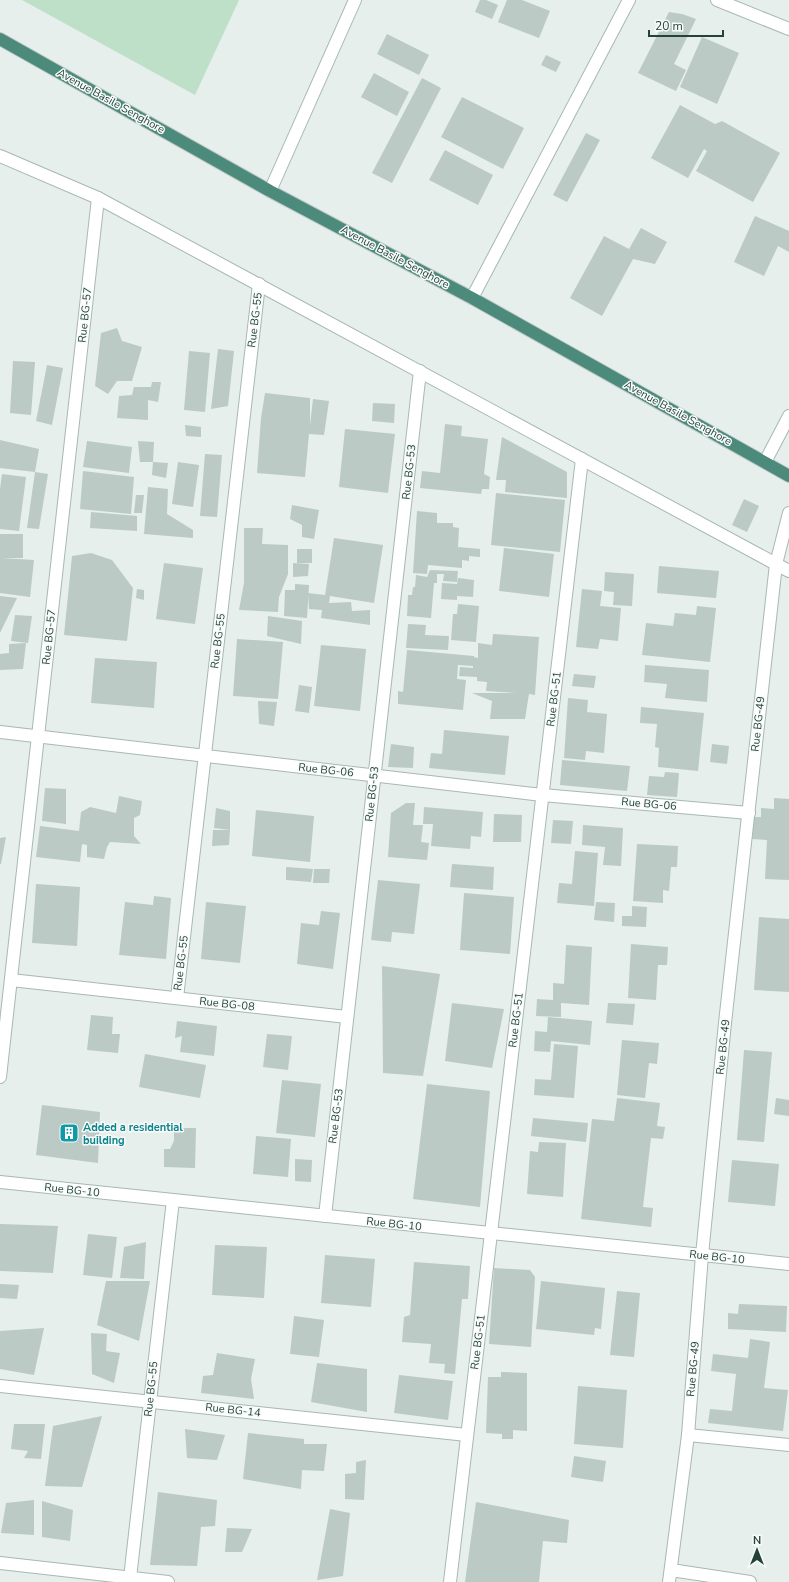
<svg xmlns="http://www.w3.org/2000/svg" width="789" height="1582" viewBox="0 0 789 1582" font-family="'Nunito Sans',sans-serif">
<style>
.green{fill:#bfe0c8}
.building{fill:#bbcac4}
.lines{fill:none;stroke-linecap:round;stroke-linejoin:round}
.minor-casing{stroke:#a8b8b2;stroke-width:14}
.trunk-casing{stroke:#c2cac8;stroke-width:14}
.minor{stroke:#fff;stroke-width:12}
.trunk{stroke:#4c8a7c;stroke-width:12}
.labels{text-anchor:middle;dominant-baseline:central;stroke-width:3;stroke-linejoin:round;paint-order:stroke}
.street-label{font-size:11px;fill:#24423a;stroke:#f7fbf9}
.culture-label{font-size:11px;font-weight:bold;fill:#0d838f;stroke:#f7fbf9;text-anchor:start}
</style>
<rect width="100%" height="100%" fill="#e6efeb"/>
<polygon class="green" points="22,0 239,0 195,95"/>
<g class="building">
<polygon points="480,0 486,0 498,5 492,19 475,12"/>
<polygon points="507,0 522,0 550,11 539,38 498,22"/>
<polygon points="669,12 682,14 696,19 674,64 686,70 676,91 638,73"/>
<polygon points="387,34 429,55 419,75 377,54"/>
<polygon points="702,37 739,53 717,104 680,87"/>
<polygon points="546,55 561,62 556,72 541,65"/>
<polygon points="374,73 409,92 397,116 361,97"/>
<polygon points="422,78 441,88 392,183 372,173"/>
<polygon points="462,97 524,128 503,169 441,137"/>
<polygon points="680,105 715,124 722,121 780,153 753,202 696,171 707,151 704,149 688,178 651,158"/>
<polygon points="586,133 600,140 567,202 553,195"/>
<polygon points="445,150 493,175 478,205 429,180"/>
<polygon points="755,216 789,231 789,252 778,246 764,276 734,262"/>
<polygon points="641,228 667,242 655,264 633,259 602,316 570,298 604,236 629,249"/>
<polygon points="117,328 122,341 142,347 132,381 117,381 108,394 95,386 101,333"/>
<polygon points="218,349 234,351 228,406 211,409"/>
<polygon points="189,351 210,353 205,412 184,410"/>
<polygon points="13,361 35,362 31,415 10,413"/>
<polygon points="47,365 63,368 52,425 36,421"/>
<polygon points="152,382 161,382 158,402 148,400 148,420 117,418 119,396 132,395 134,387 151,387"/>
<polygon points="265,393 310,398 310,425 313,399 329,401 324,435 309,434 305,477 257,473 261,418"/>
<polygon points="373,403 395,404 394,423 372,421"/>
<polygon points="445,424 462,426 461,436 488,439 484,474 490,477 489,489 482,489 481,494 420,488 422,471 440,473"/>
<polygon points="185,425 201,427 201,437 186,436"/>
<polygon points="345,429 395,434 388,493 339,487"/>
<polygon points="502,437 567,472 567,498 505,492 506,480 496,480"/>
<polygon points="0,440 39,449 35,472 0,468"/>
<polygon points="87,441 132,447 129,473 83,467"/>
<polygon points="138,441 154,442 153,462 140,462"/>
<polygon points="205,454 222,455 217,517 200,516"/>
<polygon points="153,462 168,463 166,478 152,475"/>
<polygon points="178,462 199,465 193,507 172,504"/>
<polygon points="83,471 134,477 131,514 80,509"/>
<polygon points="35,472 48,474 39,529 27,528"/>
<polygon points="2,474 26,477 19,531 0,529 0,489"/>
<polygon points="148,487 168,489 167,514 193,530 193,538 144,534"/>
<polygon points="496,493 565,500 560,552 491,545"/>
<polygon points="136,495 144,495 142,513 134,513"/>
<polygon points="744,499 759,506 747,532 732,525"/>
<polygon points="292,505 319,510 314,539 302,537 302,525 290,519"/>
<polygon points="417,511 437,513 437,523 453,523 453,527 459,528 458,547 480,549 480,557 469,556 469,561 462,560 462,568 428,565 427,574 413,573"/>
<polygon points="91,512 137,516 137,531 90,528"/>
<polygon points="244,528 263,528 262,544 288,545 288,574 279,597 278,612 239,610 244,583"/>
<polygon points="0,534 23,534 23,558 2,558 34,560 30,597 0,593"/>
<polygon points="334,538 383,545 374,603 330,596 329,603 351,602 352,611 370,610 370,625 321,618 322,610 309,609 308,593 325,595"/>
<polygon points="504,548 554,554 549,597 499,591"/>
<rect x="297" y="549" width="15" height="14"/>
<polygon points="91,553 112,560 133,588 127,641 64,635 72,556"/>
<polygon points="164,563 203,568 195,624 156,619"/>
<polygon points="293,563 309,564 308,576 293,577"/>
<polygon points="659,566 719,571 716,598 657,593"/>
<polygon points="430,570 458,571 457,582 443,581 444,574 437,574 437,583 434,583 431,618 407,616 408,595 412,595 413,587 415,587 416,575 427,577"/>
<polygon points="605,572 634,574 632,606 613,605 614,592 604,591"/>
<polygon points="458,578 474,580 473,597 457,596 457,600 441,599 442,583 457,584"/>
<polygon points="295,584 309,585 307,618 284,616 285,590 295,590"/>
<polygon points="137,589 144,590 144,600 136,598"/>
<polygon points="582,589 602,591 600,606 621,608 618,641 600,639 598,649 576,647"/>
<polygon points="0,596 17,598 0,633"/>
<polygon points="458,604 479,606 476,642 451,640 453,614 457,614"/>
<polygon points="697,606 716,608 710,662 642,655 646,623 673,626 675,613 696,615"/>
<polygon points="15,615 32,616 28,643 11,641"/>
<polygon points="268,616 302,621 301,644 267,636"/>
<polygon points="408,624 426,625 425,635 449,636 448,650 406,648"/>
<polygon points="493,634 539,637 535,695 529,694 525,719 490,719 492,701 472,693 517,693 486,691 487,682 477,681 477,677 459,676 460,667 473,668 473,666 458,665 457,679 466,680 463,710 398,704 398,691 403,692 407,650 474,656 474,657 478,658 478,643 492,645"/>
<polygon points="237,639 283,642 278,699 233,696"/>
<polygon points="26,643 23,669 0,670 0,654 9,653 9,644"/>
<polygon points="321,645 366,649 360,711 314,706"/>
<polygon points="95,658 157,662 154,708 91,703"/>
<polygon points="645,665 709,670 707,702 665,698 667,684 644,682"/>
<polygon points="574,674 596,676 594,688 572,686"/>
<polygon points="299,685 312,687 309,713 295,711"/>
<polygon points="568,698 588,700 587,712 607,714 604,753 586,751 585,760 564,758"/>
<polygon points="258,701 277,702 274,726 259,724"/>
<polygon points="641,707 704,713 698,771 658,767 659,748 655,747 657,724 640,723"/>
<polygon points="444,730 509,736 505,775 429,768 431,753 442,754"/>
<polygon points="391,744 414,747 413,768 388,767"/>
<polygon points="712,744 729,746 727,764 710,762"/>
<polygon points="562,760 630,766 627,791 560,785"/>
<polygon points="665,772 679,773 677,797 647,795 649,776 664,777"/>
<polygon points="45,788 66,789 66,824 42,821"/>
<polygon points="119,796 142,801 140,815 134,818 134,836 141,844 110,842 107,847 104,859 87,857 87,845 82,844 80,862 36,857 40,826 79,831 81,812 90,807 116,813"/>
<polygon points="774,798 789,799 789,880 765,879 767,840 752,839 754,817 761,817 761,808 774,809"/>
<polygon points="406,803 415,803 413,825 423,825 421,842 429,843 427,860 388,857 391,813"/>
<polygon points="424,807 483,812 481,837 471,836 470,849 431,846 433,824 423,824"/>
<polygon points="216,808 230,811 230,830 229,845 212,846 213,830 230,830 214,828"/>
<polygon points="256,810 314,816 310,862 252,856"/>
<polygon points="494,814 522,815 521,842 493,842"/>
<polygon points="553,820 573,821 571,844 551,843"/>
<polygon points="583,825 623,828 621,866 603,865 605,847 582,845"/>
<polygon points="6,837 1,864 0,864 0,838"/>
<polygon points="637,844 678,846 677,867 671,867 669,891 663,890 663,903 633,901"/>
<polygon points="575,851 598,853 594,906 557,903 559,883 572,884"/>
<polygon points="452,864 494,867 493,890 450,887"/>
<polygon points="286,867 313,869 311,882 286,880"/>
<polygon points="314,869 330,869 329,883 313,883"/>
<polygon points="378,880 420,884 414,934 392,932 391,942 371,940"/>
<polygon points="36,884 80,887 77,946 32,943"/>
<polygon points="464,893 514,897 510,954 460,950"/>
<polygon points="154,896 171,898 166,959 119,955 125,902 153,905"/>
<polygon points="206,902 246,906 240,963 201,959"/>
<polygon points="596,902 615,903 614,922 594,920"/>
<polygon points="632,906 647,907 646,927 622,926 622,916 632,916"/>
<polygon points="321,911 340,913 333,969 297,964 301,923 319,925"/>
<polygon points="759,917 789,919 789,992 754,990"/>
<polygon points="631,944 668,947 667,965 658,965 656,1000 628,998"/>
<polygon points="566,945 592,947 589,1005 561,1003 561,1017 536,1016 537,999 553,1000 553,983 564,984"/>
<polygon points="382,966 440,974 423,1076 383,1073"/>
<polygon points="452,1003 504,1009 492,1068 445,1061"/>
<polygon points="608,1003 635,1004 633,1025 606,1023"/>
<polygon points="91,1015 113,1017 112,1034 120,1034 118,1053 87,1050"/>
<polygon points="548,1017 592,1021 590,1045 551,1041 550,1052 534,1051 535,1031 547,1032"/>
<polygon points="177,1021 217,1026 214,1056 180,1052 182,1036 175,1038"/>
<polygon points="267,1034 292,1036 288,1070 263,1067"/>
<polygon points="622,1040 659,1043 657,1064 649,1063 645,1098 617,1095"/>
<polygon points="554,1044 578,1046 574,1098 534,1095 535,1079 551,1080"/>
<polygon points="744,1050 772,1052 764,1142 737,1140"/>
<polygon points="145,1054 206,1065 200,1098 139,1087"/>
<polygon points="282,1080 321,1084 315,1137 276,1133"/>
<polygon points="427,1084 490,1091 480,1207 413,1199"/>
<polygon points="617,1098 660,1103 657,1126 665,1127 663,1139 651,1138 643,1207 653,1208 651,1227 581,1219 592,1119 614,1121"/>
<polygon points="776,1098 789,1100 789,1116 774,1114"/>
<polygon points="42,1105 100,1112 98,1163 36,1155"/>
<polygon points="533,1118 588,1123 586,1142 531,1136"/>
<polygon points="174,1128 196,1128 195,1168 164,1167 164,1149 170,1149 174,1141"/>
<polygon points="256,1136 291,1139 288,1177 253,1174"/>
<polygon points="539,1142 566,1143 563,1197 527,1194 530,1151 538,1152"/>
<polygon points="295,1159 312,1160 311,1182 295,1181"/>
<polygon points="732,1160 779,1164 775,1206 728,1202"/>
<polygon points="0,1224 58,1226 53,1273 0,1271"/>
<polygon points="88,1234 117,1237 112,1278 83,1275"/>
<polygon points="146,1242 144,1279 120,1278 124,1247"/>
<polygon points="215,1245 267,1247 264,1298 212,1295"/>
<polygon points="325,1255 375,1259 371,1307 321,1303"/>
<polygon points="414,1262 470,1266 468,1299 462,1299 455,1374 444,1373 445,1364 429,1363 431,1344 402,1342 404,1317 410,1315"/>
<polygon points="494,1268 530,1270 535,1277 531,1347 489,1344"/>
<polygon points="106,1281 150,1281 139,1341 97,1325"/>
<polygon points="541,1281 605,1288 601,1329 595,1328 594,1335 536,1329"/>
<polygon points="0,1284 19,1285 17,1299 0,1298"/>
<polygon points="617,1291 640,1293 634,1357 610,1355"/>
<polygon points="739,1304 787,1306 786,1332 728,1329 728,1313 738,1314"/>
<polygon points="294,1316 324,1320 319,1357 290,1354"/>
<polygon points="44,1328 34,1375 0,1369 0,1331"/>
<polygon points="91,1333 107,1334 106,1351 120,1353 114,1383 92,1374"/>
<polygon points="750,1339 770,1342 764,1388 788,1390 783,1431 708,1423 710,1409 732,1411 736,1374 711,1371 713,1354 748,1358"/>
<polygon points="217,1353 255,1359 251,1379 254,1399 201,1393 203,1376 213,1375"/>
<polygon points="317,1363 367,1369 367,1412 311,1402"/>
<polygon points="501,1372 527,1373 527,1431 513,1430 513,1439 502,1439 502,1434 486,1433 488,1377 501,1377"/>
<polygon points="399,1375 453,1381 448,1420 394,1413"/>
<polygon points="578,1386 627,1390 623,1448 574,1444"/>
<polygon points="102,1416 82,1487 45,1486 53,1426"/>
<polygon points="14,1424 45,1424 41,1459 24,1458 28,1451 11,1449"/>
<polygon points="185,1429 225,1435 217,1460 187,1458"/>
<polygon points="248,1433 304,1439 304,1444 327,1444 324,1471 302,1470 301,1489 243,1479"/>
<polygon points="574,1456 606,1461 603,1482 571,1477"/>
<polygon points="366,1460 364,1500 345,1499 345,1474 356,1473 356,1462"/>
<polygon points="158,1492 217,1500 215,1526 201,1527 197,1566 150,1565"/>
<polygon points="34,1500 34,1535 1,1533 6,1503"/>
<polygon points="42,1501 73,1510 70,1541 42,1537"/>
<polygon points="476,1502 569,1520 567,1543 543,1541 539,1582 465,1582"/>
<polygon points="330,1509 350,1513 343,1576 317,1580"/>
<polygon points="227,1528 252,1529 242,1552 225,1552"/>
</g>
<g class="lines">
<defs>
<g id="minor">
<polyline points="717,0 789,29"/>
<polyline points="0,156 98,198 789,571"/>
<polyline points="270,191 355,0"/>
<polyline points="472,298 629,0"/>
<polyline points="765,462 789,416"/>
<polyline points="0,732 542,795 749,813"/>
<polyline points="11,980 347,1017"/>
<polyline points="177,998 259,284"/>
<polyline points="0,1077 98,198"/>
<polyline points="0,1182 789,1264"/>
<polyline points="325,1216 420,371"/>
<polyline points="0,1386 467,1435"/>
<polyline points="688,1435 789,1445"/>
<polyline points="0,1563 168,1582"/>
<polyline points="671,1570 750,1582"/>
<polyline points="130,1578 173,1200"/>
<polyline points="450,1582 582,459"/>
<polyline points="669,1582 688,1435 702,1255 725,1023 776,564 789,513"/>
</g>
<polyline id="trunk" points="0,39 270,191 472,298 789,476"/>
</defs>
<use href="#minor" class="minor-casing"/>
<use href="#trunk" class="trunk-casing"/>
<use href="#minor" class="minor"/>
<use href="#trunk" class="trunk"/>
</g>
<defs>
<symbol id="building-square" viewBox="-11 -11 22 22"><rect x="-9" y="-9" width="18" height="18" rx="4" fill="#0f9aa8" stroke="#f7fbf9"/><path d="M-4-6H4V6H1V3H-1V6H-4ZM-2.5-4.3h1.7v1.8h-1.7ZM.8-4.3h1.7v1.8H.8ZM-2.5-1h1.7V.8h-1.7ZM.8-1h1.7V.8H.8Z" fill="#fff"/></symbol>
</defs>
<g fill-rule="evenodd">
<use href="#building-square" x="58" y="1122" width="22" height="22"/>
</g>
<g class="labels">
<g class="street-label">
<text transform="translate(111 101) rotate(29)">Avenue Basile Senghore</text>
<text transform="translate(395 257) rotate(28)">Avenue Basile Senghore</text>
<text transform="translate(85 315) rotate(-84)">Rue BG-57</text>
<text transform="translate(255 320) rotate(-83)">Rue BG-55</text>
<text transform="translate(678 413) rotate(29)">Avenue Basile Senghore</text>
<text transform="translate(409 472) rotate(-84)">Rue BG-53</text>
<text transform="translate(49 637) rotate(-84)">Rue BG-57</text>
<text transform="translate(218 641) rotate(-83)">Rue BG-55</text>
<text transform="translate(554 699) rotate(-83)">Rue BG-51</text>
<text transform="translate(758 724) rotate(-84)">Rue BG-49</text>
<text transform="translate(326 770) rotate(6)">Rue BG-06</text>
<text transform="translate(372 794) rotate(-84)">Rue BG-53</text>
<text transform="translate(649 804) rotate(5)">Rue BG-06</text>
<text transform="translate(181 963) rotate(-83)">Rue BG-55</text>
<text transform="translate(227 1004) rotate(6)">Rue BG-08</text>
<text transform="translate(516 1020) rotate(-83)">Rue BG-51</text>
<text transform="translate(723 1047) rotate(-84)">Rue BG-49</text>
<text transform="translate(336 1116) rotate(-83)">Rue BG-53</text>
<text transform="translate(72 1190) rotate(6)">Rue BG-10</text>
<text transform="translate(394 1224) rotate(6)">Rue BG-10</text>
<text transform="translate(717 1257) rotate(6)">Rue BG-10</text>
<text transform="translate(478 1342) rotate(-83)">Rue BG-51</text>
<text transform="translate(693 1369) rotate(-85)">Rue BG-49</text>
<text transform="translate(151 1389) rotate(-84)">Rue BG-55</text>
<text transform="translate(233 1410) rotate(6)">Rue BG-14</text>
</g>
<g class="culture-label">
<text x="83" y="1127">Added a residential<tspan x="83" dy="13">building</tspan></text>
</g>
</g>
<g transform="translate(757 1550)" stroke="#f7fbf9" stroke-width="3" paint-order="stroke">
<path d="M0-3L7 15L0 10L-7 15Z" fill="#24423a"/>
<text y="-6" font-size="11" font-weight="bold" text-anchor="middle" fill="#24423a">N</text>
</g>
<path d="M649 30v6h74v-6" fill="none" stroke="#24423a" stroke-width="2"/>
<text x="655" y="30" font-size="12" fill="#24423a" stroke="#f7fbf9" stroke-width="3" paint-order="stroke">20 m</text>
</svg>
